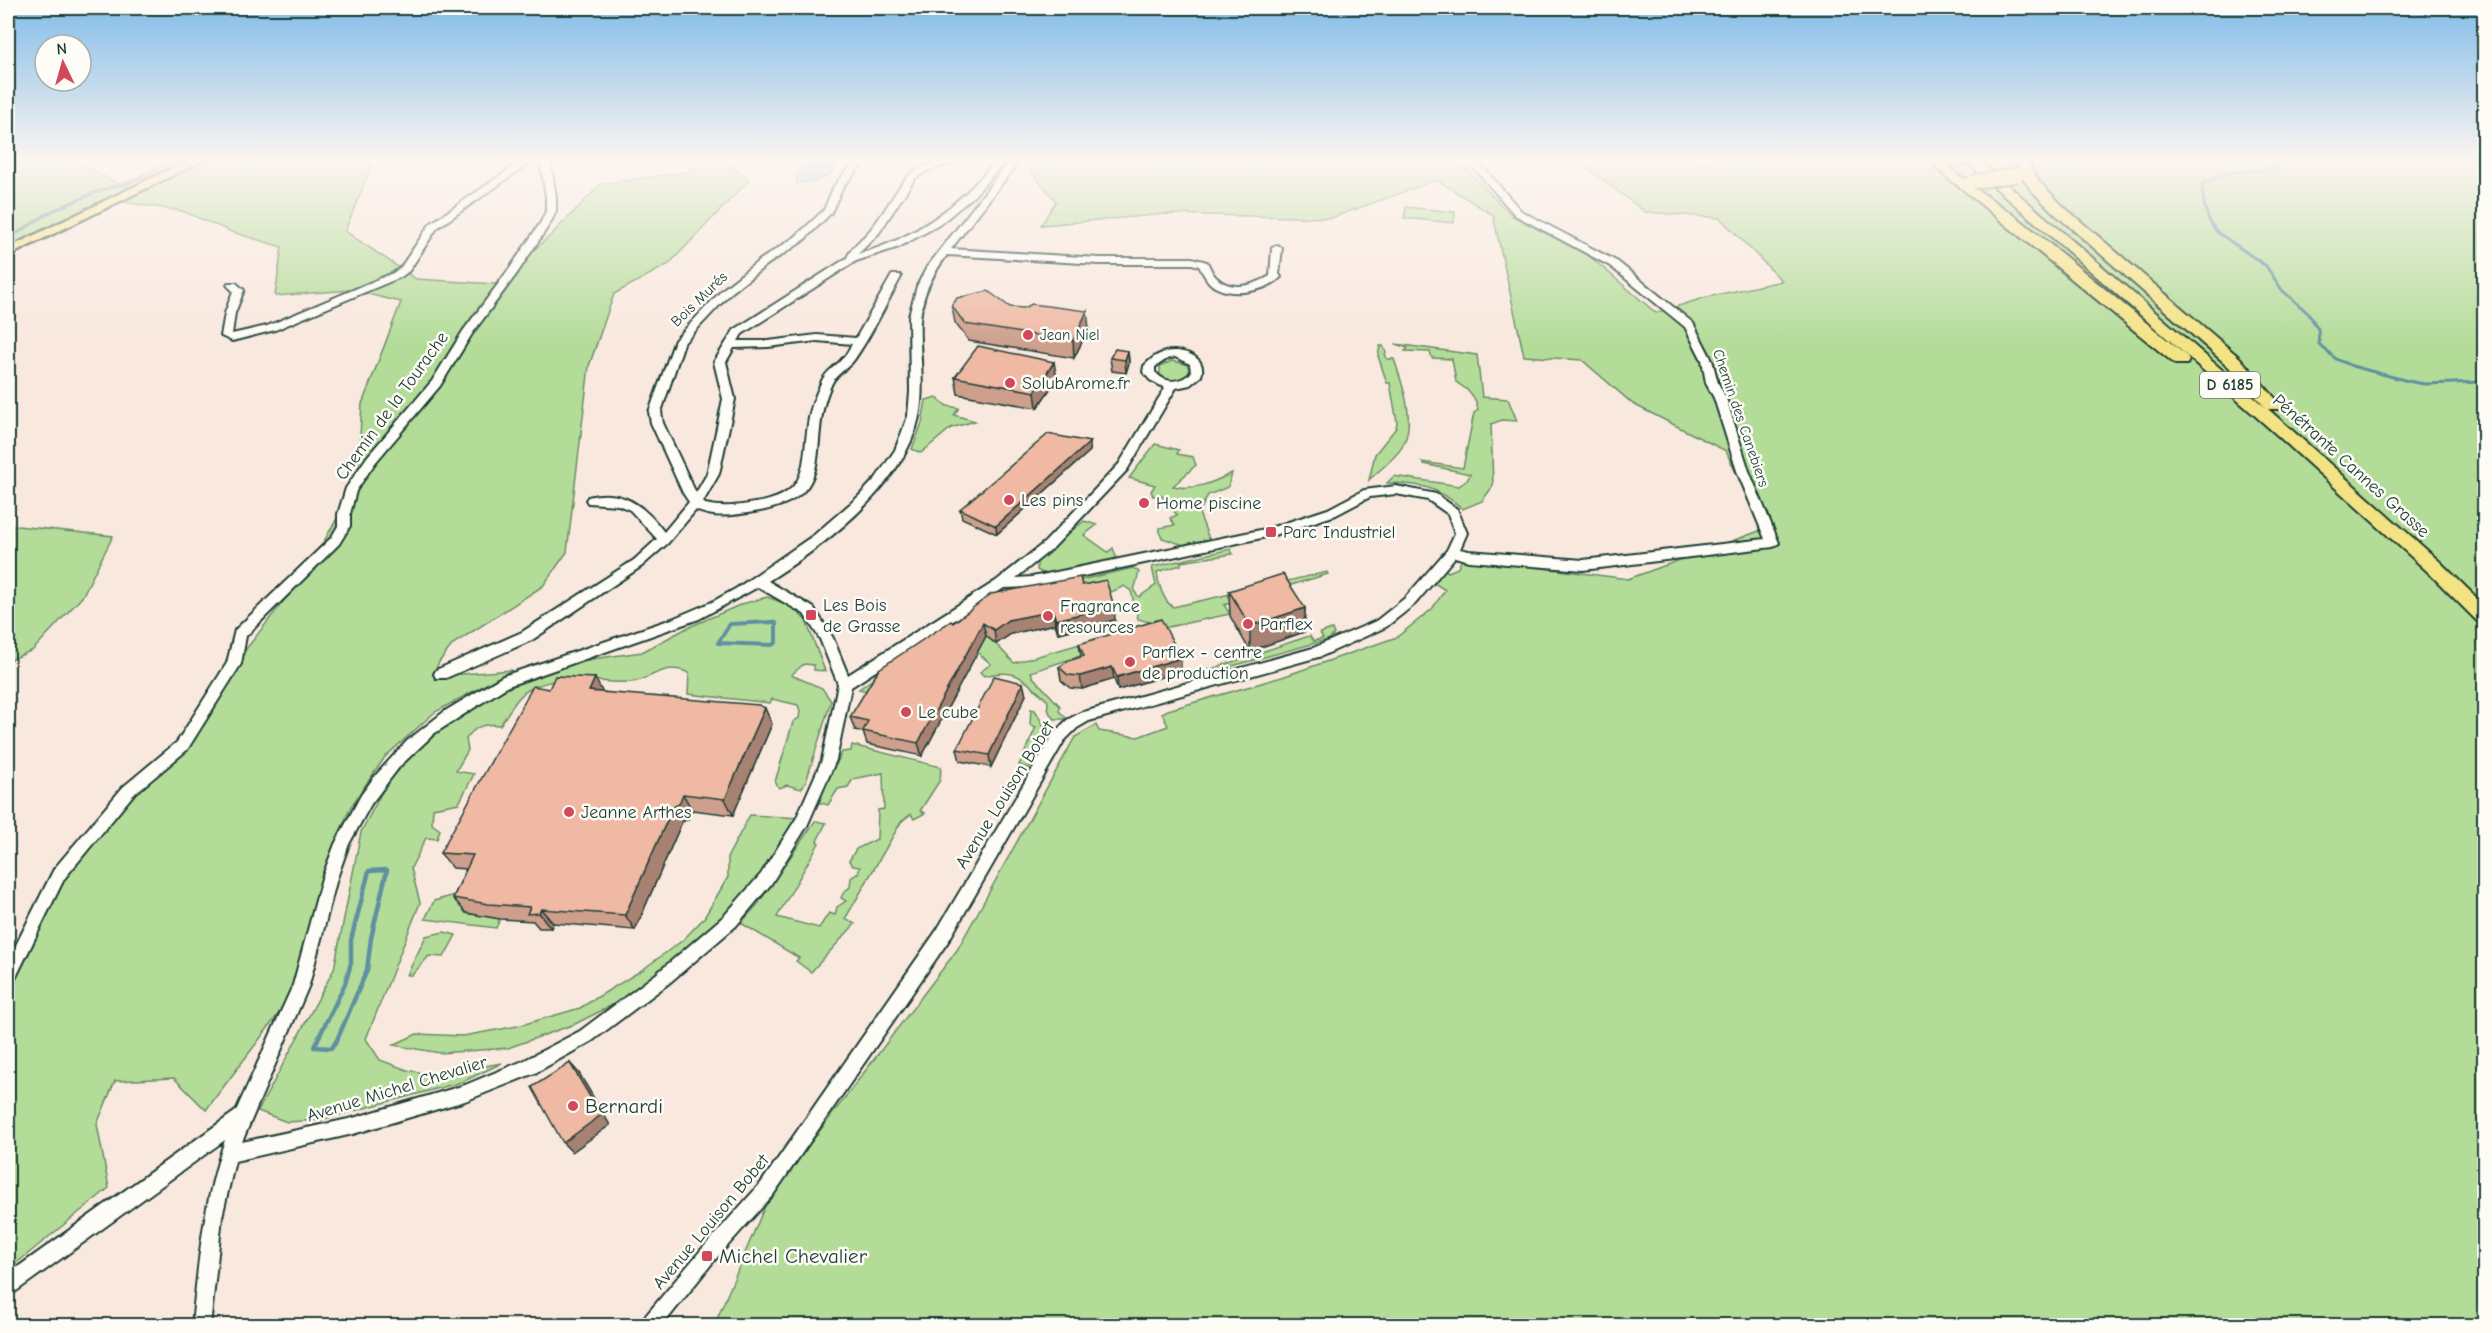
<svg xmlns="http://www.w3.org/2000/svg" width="2492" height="1333" viewBox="0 0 2492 1333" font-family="'Comic Neue',sans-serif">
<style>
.green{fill:#b3dc98;stroke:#698c66;stroke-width:1.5;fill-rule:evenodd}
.water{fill:#89c8ea;stroke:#5f90a1;stroke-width:1.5}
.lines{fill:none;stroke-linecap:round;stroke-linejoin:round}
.stream-far2{stroke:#5f90a1;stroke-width:3}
.stream-far1{stroke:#5f90a1;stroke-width:4}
.stream{stroke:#5f90a1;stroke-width:4.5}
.minor-casing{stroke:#1f3d34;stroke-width:4}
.major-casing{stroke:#1f3d34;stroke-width:5}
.highway-casing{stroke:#1f3d34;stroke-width:4}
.minor{fill:#fdfcf7;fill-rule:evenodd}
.major{fill:#f4e382;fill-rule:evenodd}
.highway{fill:#f4e382;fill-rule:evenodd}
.major-bridge-casing{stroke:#1f3d34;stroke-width:16;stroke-linecap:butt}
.major-bridge{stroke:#f4e382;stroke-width:13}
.wall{fill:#ce9f8c;stroke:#1f3d34;stroke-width:1.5}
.shaded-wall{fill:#a78272;stroke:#1f3d34;stroke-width:1.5}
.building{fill:#efb9a3;stroke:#1f3d34;stroke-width:1.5}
.poi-dot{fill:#d1495b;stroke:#fdfcf7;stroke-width:2}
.labels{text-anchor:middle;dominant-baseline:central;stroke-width:5;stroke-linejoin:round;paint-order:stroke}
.far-street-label{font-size:15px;fill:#1f3d34;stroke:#fdfcf7}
.far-poi-label{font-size:15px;fill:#1f3d34;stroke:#fdfcf7;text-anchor:start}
.shield{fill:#fdfcf7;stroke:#62766e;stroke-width:1.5}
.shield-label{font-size:16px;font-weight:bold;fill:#1f3d34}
.poi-label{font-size:18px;fill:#1f3d34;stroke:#fdfcf7;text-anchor:start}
.street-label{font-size:18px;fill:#1f3d34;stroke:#fdfcf7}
.near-poi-label{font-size:21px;fill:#1f3d34;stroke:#fdfcf7;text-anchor:start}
</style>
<rect width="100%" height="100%" fill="#f9e8de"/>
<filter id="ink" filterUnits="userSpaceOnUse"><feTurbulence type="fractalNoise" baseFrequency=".0167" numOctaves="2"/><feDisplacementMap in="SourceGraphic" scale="12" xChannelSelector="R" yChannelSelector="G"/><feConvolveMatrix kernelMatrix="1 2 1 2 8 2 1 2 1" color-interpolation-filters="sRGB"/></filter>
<g filter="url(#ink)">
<g class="green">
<polygon points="17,160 74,160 123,187 176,160 374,160 345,231 416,279 495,284 551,235 601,184 688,172 693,160 731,160 730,164 749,180 669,264 614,294 589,366 567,552 543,586 453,644 439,662 435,671 450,675 512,670 435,712 385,757 351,806 331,853 297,974 283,1008 206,1110 174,1078 115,1081 97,1124 109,1188 8,1270 8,990 13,971 54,889 79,851 146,782 235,670 243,653 307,571 357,483 362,404 401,302 351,290 275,296 282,247 232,232 182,211 117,201 8,250 8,173"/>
<polygon points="1021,160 1458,160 1512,216 1588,255 1656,313 1707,297 1782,281 1720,218 1645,212 1577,160 2484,160 2484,1325 714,1326 768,1199 957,950 1075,737 1096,725 1099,731 1138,737 1168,726 1162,713 1168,710 1282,677 1397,637 1432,609 1445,590 1431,581 1441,565 1448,572 1458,568 1462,559 1480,560 1628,579 1762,530 1726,451 1633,404 1582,360 1524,356 1493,215 1437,180 1331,218 1167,214 1041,225 1056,201"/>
<polygon points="1406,207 1455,212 1454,223 1404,218"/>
<path d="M1395,344l82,11 5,42 26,2 9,22 -15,-1 -11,4 2,62 -11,15 -19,8c-26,-23 -43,-25 -76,-26l7,-7 65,10 9,-7 2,-5 -46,-10 -2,-2 41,6 11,-55 4,-3c-2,-15 -10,-20 -22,-28l-4,-23 -20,-1 -2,-6 -25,-1 3,-3z"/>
<path d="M1380,346h3l3,6 -1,2 2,5h7c8,25 23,62 8,88 -7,12 -23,23 -33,33l6,-26 21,-26 1,-6 -7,-39h-3l-9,-27z"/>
<path d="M1172,361l14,3 4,5 -2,6c-9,7 -20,7 -28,0v-9z"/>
<polygon points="936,397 947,406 959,408 954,415 975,421 951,428 921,453 912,449 922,423 926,400"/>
<path d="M1155,444l24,6 -2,4 16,3 3,8 -23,21c21,5 39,-3 59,-13l-4,14 -20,8 -9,18 10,26 -25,6 -22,-7 -3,-10 16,-3 -5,-7 7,-3 -17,-21 -7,2 -2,-5 4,-6 -26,-7z"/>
<polygon points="1084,521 1097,525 1084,535 1108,552 1113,548 1117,560 1048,576 1037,570 1037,559"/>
<polygon points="8,525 113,536 82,597 33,650 8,661"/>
<path d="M1230,549l3,5 -52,8v3l-24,7c1,11 6,29 16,35l154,-35 1,2 -104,31 6,9 -62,13 -137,45 2,5 27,29 -1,5 8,8h-13c-5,-5 -7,-11 -6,-18 -24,-21 -29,-34 -64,-25l-4,-4 11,-8 -13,-11 -101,41 -18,-5 121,-86 153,-35 6,4 -5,19 5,6 17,-12 -4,-18zM1124,586l7,5 7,28 15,4 -139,40 -18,-19 -24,-19 135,-31z"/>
<path d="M767,597l25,9 14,15 19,50 -11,-1v-5l-10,-1 -13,11 31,13 9,13 -25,81 -5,7 -14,-4 -8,3 -4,-6 18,-60 6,-4 1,-7 -2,-6 -26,-6 -2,4 -82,-9 1,-21c-27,-12 -36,7 -58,9 -34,2 -69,-10 -101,7 -12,5 -22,25 -30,36 -15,-2 -25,1 -34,14l2,11 -12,21 18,3 -15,29 -26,5 -1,16 8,6 -3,9 -11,-1 -15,30 9,35 -54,136 14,21 27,10 28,5 67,-12 -40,19 -142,38 -33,2 -29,-11 76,-142 27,-137 24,-46 34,-40 42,-34 45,-23 52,-23 34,-7 50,-7 45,-24 55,-24z"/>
<polygon points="1332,629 1334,634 1330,639 1207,673 1205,671 1306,637 1310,636 1314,641 1323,638 1320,633"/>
<path d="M1031,709l4,1c18,28 9,31 -6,58l-10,-3 17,-38 -6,-2z"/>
<polygon points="852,745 941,767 940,780 920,811 925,813 914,819 911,814 901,822 845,919 855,924 811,972 796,961 799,958 741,923 758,904 815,821 826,823 817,841 819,843 777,917 819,928 829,913 835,915 837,907 846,901 841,898 844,892 850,887 851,878 858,873 860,867 853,866 849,861 856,849 877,839 878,810 884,809 883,773 853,779 848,787 838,789 828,805 817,802 828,768 836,765 842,752 851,751"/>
<polygon points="750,815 799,818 763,876 716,926 638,992 575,1024 508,1048 440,1053 393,1045 417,1034 463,1036 518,1026 580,1008 642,970 683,940 704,918 728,877 728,856"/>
<polygon points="475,889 466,913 500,919 496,928 425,919 434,901"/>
<polygon points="444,932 456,935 444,957 429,956 412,975 407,975 426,936"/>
</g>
<path class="water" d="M807,160h27l3,5c-10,16 -23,17 -40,18l-1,-8z"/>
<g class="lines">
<g class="stream-far2">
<path d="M2280,160v5l-4,3 -47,5 -27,11c1,18 3,34 15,48l49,34 16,24 27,24 9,15 1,15 17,15 16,7 56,15 16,3 60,-2"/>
<polyline points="8,167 11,160"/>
<polyline points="8,239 50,212 96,192 131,181 172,160"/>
</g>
<polygon class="stream-far1" points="773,622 776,623 776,643 772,645 718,643 730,624"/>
<polygon class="stream" points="387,870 371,938 367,970 337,1040 331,1048 314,1047 345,984 351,963 351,940 369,871"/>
<defs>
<g id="minor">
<polygon points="523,160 534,160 437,228 409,271 401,277 275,330 232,341 221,336 225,313 233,291 227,285 228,283 236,283 244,290 235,313 232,334 267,326 393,273 401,267 430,224"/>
<polygon points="540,160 550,160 556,197 556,211 551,222 518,272 472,334 440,386 375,463 356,491 350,514 350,526 339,544 246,636 241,664 187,750 133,795 64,879 14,981 8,983 8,961 54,869 123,787 177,742 227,663 235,630 331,538 338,526 338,514 346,488 367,457 432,381 463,331 510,268 541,222 546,211 546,197"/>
<path d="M856,160h10l-23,27 -12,26 -28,28 -35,23 -37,29 -47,50 -23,69 2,11 33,70 11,-19 16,-75 -9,-37 20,-32 113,-72c4,-12 17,-20 24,-29 33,-40 29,-70 92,-69l-34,10 -14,8 -36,55 -21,21c57,-15 102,-49 138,-94h10l-32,36 -35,29 -40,22 -43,14 -114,73 -4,7h30l49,-6 39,3 36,-63h8l1,2c-15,27 -29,58 -47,83 -6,8 -18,14 -22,23 -29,59 13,115 -78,129 -20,3 -40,7 -58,-2l-28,33 -26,23 -110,74 -86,38h-10l-2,-4 2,-4 86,-38 112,-72 23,-21 -27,-29 -12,-5 -30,-2 -2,-3 2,-3c35,-9 56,9 76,35l25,-30 -6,-9 -32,-70 -2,-11 26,-72 48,-51 37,-29 35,-23 29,-27 10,-24zM817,341l35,3c-3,5 -5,11 -10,15 -7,8 -18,14 -21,24 -5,11 -10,23 -12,35 -8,44 3,77 -54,85 -18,3 -32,5 -50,1l-2,-2 16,-28 16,-75 -9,-37 8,-14 34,-1z"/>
<path d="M1010,160h10l-69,89 148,9h93l15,4c3,5 5,12 10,16 14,14 38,7 53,-2l2,-28 5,-3 5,3 -3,26 2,3c-14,14 -45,20 -64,11 -9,-4 -13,-13 -18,-22l-7,-2h-93l-152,-9c-43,56 -21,88 -26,148 -6,75 -94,141 -153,178l46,27 19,30 15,37 148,-94 49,-39 74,-78 46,-76 -15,-8 -7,-8 1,-6c4,-4 10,-10 16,-12 15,-8 49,0 41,22l-11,9 -14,3 -49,82 -74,78 -37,30 16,-1 238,-49 58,-19 36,-19 32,-4 40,8 21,15 10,24 -7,16 9,2 114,9 182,-21 -28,-68 -23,-73 -8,-15 -4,-23 -17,-33 -75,-61 -95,-51 -48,-55h10l44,51 97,51 75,61 19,37 6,23 8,15 23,73 30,72 -6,4 -190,23 -114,-9 -14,-4 -40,47 -29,23 -64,29 -233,65 -12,7 -13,13 -115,199 -176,255 -60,67 -51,64h-21l2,-7 58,-69 60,-67 176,-253 117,-197 13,-13 13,-7 233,-65 63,-27 29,-23 42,-48 8,-17 -7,-19 -20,-14 -32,-6 -26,3 -34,18 -65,21 -239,51 -28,1 -153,99 -15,73 -29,66 -36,58 -35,42 -68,58 -76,57 -57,32 -70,28 -112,33 -118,27 -13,56 -12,109h-18c6,-63 12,-127 33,-186l-210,152 -7,2v-20l228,-163 57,-126 29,-107 13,-34 26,-49 14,-19 32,-35 38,-30 58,-35 169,-57 40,-17 25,-14 77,-53 44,-38 18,-19 19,-28 13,-34 2,-24 -1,-76 8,-30 10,-19zM1175,357l15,7 1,9c-12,10 -25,11 -36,-1v-5l12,-8zM758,587l46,27 16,25 18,45 -16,76 -26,59 -35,55 -37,42 -68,58 -76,57 -57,30 -58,24 -112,33 -111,24 67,-157 28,-107 12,-34 22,-40 29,-38 35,-33 73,-47 191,-67z"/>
</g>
<g id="major">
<polygon points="189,160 204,160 8,256 8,248"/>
<polygon points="1950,160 1975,160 1973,162 1949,167 1961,178 1977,180 1977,184 1954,183 1936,167 1943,162"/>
<polygon points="2012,160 2025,160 2030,165 2030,174 2013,177 2013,173 2020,170"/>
</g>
<g id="highway">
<polygon points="1931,160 1946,160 1950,165 1943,169 1938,168"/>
<polygon points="1964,160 1979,160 2265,407 2228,366 2054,213 2031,190 2019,172 2026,168 2031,169 2041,184 2064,207 2240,358 2281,405 2279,409 2268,409 2439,561 2484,605 2484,623 2477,621 2427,571 2276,434"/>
<polygon points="1962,179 2018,218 2187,356 2189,360 2187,364 2175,364 1955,183"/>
</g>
</defs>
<use href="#minor" class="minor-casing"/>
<use href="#major" class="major-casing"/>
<use href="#highway" class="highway-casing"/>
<use href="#minor" class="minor"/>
<use href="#major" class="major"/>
<use href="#highway" class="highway"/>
<defs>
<polyline id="major-bridge" points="1973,182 2017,175"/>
</defs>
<use href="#major-bridge" class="major-bridge-casing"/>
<use href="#major-bridge" class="major-bridge"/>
</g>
<g class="wall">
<polygon points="952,306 1010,307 1089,328 1074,358 969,341 955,323"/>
<polygon points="1128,351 1129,363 1126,373 1112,371 1110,358"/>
<polygon points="955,377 1057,379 1037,408 958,394"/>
<polygon points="1090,442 1090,451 997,534 962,518 960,509"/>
<polygon points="1082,585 1115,620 1058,633 1055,624 1011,634 996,644 986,636 922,756 867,744 863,732 855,730 850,717 953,623"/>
<polygon points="1229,591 1305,608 1304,632 1250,651 1230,616"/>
<polygon points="1079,644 1181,671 1118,690 1114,679 1082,689 1070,688 1061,680 1059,667 1081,657"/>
<polygon points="549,689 603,692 772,724 733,815 692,810 688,819 682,822 635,930 553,923 551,928 539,928 533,921 500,919 466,913 453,898 466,869 453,868 440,853"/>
<polygon points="1026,695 991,767 960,761 957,749"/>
</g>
<g class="shaded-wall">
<polygon points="1087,311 1089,328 1074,358 1073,341"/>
<polygon points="1128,351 1129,363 1126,373 1125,360"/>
<polygon points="1054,362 1057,379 1037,408 1035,392"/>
<polygon points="1090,442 1090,451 997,534 996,526"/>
<polygon points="1114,606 1115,620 1058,633 1056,620"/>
<polygon points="1305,608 1304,632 1250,651 1250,626"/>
<polygon points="1053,611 1055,624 1011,634 996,644 994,630 1008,620"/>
<polygon points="983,623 986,636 922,756 918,743"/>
<polygon points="1181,658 1181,671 1118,690 1117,677"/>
<polygon points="1112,667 1114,679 1082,689 1080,676"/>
<polygon points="595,678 604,695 589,691"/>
<polygon points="1023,683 1026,695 991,767 989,755"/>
<polygon points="765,708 772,724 733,815 725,799"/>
<polygon points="683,794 692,810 688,819 682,822 635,930 625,915 673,807"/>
<polygon points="541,909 553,923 551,928 539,913"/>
<polygon points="570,1063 579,1073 610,1125 572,1152 563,1143"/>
</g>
<g class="building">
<polygon points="988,291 1010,307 1024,308 1032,304 1087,311 1073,341 965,324 952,306 957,298"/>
<polygon points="978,346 1054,362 1035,392 955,377"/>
<polygon points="1115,349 1128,351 1125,360 1110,358"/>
<polygon points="1048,434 1090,442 996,526 960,509"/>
<polygon points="1283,574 1305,608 1250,626 1229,591"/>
<polygon points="1080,577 1082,585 1106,580 1114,606 1056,620 1053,611 1008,620 994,630 983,623 918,743 863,731 868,721 850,717 879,669 951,621 953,623 991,594"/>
<polygon points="1161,619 1181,658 1117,677 1112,667 1080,676 1068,675 1059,667 1068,661 1084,656 1079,644"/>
<polygon points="555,676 595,678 589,691 759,705 765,708 725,799 683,794 679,804 673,807 625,915 541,909 539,913 527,914 530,907 488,904 453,898 473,855 440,853 533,686 549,689"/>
<polygon points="994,676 1023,683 989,755 957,749"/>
<polygon points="570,1063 601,1115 563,1143 532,1087"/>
</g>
</g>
<linearGradient id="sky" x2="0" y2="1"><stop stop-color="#82bce9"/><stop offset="0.46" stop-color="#fcf5f0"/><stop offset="1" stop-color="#fcf5f0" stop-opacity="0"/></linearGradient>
<rect width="2492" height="347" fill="url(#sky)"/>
<g class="poi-dot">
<circle cx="1028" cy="335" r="6"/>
<circle cx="1010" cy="383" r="6"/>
<circle cx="1009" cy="500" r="6"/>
<circle cx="1144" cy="503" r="6"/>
<rect x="1265" y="526" width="12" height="12" rx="3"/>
<rect x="805" y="609" width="12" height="12" rx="3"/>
<circle cx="1048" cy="616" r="6"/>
<circle cx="1248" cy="624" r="6"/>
<circle cx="1130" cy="662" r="6"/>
<circle cx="906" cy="712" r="6"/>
<circle cx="569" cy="812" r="6"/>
<circle cx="573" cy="1106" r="6"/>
<rect x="701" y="1250" width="12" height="12" rx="3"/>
</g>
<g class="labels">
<g class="far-street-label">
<text transform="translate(699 299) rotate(-44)">Bois Murés</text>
<text transform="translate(1741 418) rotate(71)">Chemin des Canebiers</text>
</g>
<g class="far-poi-label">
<text x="1040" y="335">Jean Niel</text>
</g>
<rect class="shield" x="2200" y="372" width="60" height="26" rx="4.5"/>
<g class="shield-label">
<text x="2230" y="385">D 6185</text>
</g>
<g class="poi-label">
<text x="1022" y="383">SolubArome.fr</text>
<text x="1021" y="500">Les pins</text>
<text x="1156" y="503">Home piscine</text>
<text x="1283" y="532">Parc Industriel</text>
<text x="823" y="605">Les Bois<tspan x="823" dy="21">de Grasse</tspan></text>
<text x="1060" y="606">Fragrance<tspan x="1060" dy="21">resources</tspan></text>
<text x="1260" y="624">Parflex</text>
<text x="1142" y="652">Parflex - centre<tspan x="1142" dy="21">de production</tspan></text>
<text x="918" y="712">Le cube</text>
<text x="581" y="812">Jeanne Arthes</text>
</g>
<g class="street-label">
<text transform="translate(392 406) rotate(-54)">Chemin de la Tourache</text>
<text transform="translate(2351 466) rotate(42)">Pénétrante Cannes Grasse</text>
<text transform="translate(1005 795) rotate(-58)">Avenue Louison Bobet</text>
<text transform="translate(397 1089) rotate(-17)">Avenue Michel Chevalier</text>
<text transform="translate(711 1222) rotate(-50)">Avenue Louison Bobet</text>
</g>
<g class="near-poi-label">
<text x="585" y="1106">Bernardi</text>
<text x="719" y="1256">Michel Chevalier</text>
</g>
</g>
<rect width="2492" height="1333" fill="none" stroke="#fdfcf7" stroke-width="30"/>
<rect x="15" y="15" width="2462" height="1303" fill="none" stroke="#1f3d34" stroke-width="2" filter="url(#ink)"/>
<g transform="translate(63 63) rotate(355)"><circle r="28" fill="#fdfcf7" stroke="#a4b0a9" stroke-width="1.5"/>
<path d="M0-4.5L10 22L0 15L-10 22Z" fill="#d1495b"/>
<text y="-9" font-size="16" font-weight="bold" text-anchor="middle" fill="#1f3d34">N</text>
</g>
</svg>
